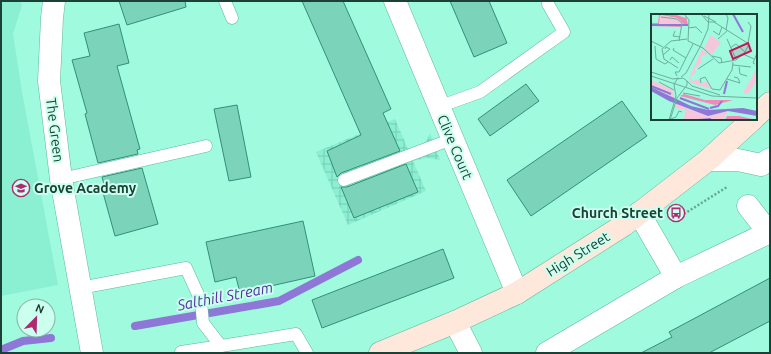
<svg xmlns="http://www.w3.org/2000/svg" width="771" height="354" viewBox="0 0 771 354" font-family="Ubuntu,sans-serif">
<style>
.built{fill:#8befd2}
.industrial{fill:url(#industrial-grid)}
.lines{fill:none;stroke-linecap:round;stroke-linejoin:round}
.stream{stroke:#8e77d6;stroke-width:8}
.building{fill:#7bd4ba;stroke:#328f78}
.lane-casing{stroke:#5eb89e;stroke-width:13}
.street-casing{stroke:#5eb89e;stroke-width:23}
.secondary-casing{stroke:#5eb89e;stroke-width:23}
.path{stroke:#64a893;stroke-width:2.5;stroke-dasharray:2 2;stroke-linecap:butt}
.lane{stroke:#fff;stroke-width:12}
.street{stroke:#fff;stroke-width:22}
.secondary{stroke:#fde8db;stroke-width:22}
.labels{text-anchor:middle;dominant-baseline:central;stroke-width:4;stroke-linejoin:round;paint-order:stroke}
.street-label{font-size:14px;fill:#1b4136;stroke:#cbffee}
.poi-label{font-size:14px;font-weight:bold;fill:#1b4136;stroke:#cbffee;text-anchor:start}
.water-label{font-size:15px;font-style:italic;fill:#5631a0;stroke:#cbffee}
.inset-river{fill:none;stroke:#8e77d6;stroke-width:2}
.inset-road{fill:none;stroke:#6ab09b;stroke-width:1}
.view{fill:#c2185b;fill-opacity:0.15;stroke:#c2185b;stroke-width:2}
.inset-edge{fill:none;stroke:#1b4136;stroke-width:2}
</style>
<defs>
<pattern id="industrial-grid" width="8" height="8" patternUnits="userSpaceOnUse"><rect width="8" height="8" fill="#8befd2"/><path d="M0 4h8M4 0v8" fill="none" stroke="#77ceb5"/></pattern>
</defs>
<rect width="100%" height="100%" fill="#9ffade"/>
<polygon class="built" points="1,1 20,1 22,5 13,34 22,92 58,285 1,296"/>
<polygon class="industrial" points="395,119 408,149 419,147 427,140 430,133 440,160 427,158 413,161 426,191 348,225 316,152"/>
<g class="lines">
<g class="stream">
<polyline points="135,326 279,301 358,260"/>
<polyline points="1,350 23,341 51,338"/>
</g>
</g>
<g class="building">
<polygon points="119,1 185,1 186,7 127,25"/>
<polygon points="302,1 343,1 391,109 383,113 400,151 341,173 337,177 327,151 361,135"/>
<polygon points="450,1 489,1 507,43 474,57"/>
<polygon points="119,24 129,63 117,66 140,149 137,150 138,154 98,163 85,114 87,113 72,60 90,56 84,33"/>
<polygon points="526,84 539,101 490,136 478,119"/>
<polygon points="622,101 647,136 531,216 507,180"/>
<polygon points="237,105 251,177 229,181 214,109"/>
<polygon points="406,164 418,192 354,218 341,187 347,187"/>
<polygon points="142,168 158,224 115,236 102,189 105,188 102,177"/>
<polygon points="303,221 315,276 240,293 236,277 215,282 206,242"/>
<polygon points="443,249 454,278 322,328 312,300"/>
<polygon points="770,278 770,321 709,353 641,353 672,337 669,332"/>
</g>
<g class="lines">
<defs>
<g id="lane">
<polyline points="225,1 232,18"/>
<polyline points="438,107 480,92 564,32 548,4"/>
<polyline points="61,179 206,146"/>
<polyline points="344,180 452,139"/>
<polyline points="80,288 186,268 201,301 203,323 221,346 296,334 307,353"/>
<polyline points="181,352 221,346"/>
</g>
<g id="street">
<polyline points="54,1 52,18 49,81 61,179 92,353"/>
<polyline points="395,1 517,293"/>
<polyline points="708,160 738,160 761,165 770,159"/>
<polyline points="748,206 769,233"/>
<polyline points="639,213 676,277"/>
<polyline points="455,322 471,353"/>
<polyline points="547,353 676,277 770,232"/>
</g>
<g id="secondary">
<polyline points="756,116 770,103"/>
<polyline points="380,353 455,322 517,293 624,225 708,160 753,119"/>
</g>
</defs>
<use href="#lane" class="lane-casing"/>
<use href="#street" class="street-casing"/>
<use href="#secondary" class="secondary-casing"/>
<polyline class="path" points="684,214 727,187"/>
<use href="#lane" class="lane"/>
<use href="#street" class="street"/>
<use href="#secondary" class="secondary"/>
</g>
<defs>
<symbol id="school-ring" viewBox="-11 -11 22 22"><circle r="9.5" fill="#cbffee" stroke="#af2a71" stroke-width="1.5"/><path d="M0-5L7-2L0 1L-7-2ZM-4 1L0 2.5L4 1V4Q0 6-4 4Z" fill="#af2a71"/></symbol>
<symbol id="bus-ring" viewBox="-11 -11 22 22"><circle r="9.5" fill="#cbffee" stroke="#af2a71" stroke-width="1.5"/><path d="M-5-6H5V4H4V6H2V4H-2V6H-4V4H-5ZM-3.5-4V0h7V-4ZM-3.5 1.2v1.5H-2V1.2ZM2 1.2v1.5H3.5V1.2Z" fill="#af2a71"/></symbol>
</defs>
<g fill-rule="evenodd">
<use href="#school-ring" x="11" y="178" width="20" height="20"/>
<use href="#bus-ring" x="666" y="203" width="20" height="20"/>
</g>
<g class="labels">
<g class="street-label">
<text transform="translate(55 130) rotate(83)">The Green</text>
<text transform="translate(455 147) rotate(67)">Clive Court</text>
<text transform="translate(578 254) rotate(-32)">High Street</text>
</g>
<g class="poi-label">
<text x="34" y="188">Grove Academy</text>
<text x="663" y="213" text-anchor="end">Church Street</text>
</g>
<g class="water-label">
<text transform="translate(225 296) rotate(-11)">Salthill Stream</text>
</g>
</g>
<g transform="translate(651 14)">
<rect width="106" height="106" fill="#9ffade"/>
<path d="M51,35l6,5 -7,2v7l-6,5 1,4 -6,5 2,4 7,-2 1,4 7,-1 4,7 -20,-6 -2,-5zM0,66l21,9 2,9 -23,-12z" fill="#f8c6da"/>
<path d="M3,0h20l11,4 1,-2 2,9 -4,-1 -7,-6 -16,-3 -1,9h22v3l-31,-1v-3h7l1,-8zM33,80l21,6h28l-18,5 -35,-9zM76,102h12l18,4h-32z" fill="#f389b8"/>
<path d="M9,1l17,3 4,3 -1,3h-21zM60,21l10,8 -10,12 -7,-7zM106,54v12l-9,14 -5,-1zM26,89l11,6 22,7 18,-5 -5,9h-51l12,-1 1,-9 -10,-2z" fill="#f8c6da"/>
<path d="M0,73l40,19 17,4 35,-2 14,3v5l-29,-5 -20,5 -39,-15 -18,-10z" fill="#8e77d6"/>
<path class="inset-river" d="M82,0l10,18M0,11h37M0,72l20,8M73,80l3,-13M29,84l29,11M59,94l8,-2 4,-5M47,106l13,-1"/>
<path class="inset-road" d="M33,0l5,6 -1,21 15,7 16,15 17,-3 9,-8 4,-8M50,0l7,8h6l35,22M53,2l12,6M10,3l16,2 5,4 -3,18M37,14l8,-1 6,6M75,16l2,-12 -2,-4M24,17l-2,5 7,1M62,17l6,4 3,-8M67,25l9,-8M76,25l9,20M0,27l12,6M97,29l3,-17 -3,-4M4,32l1,13 9,5 3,-2M23,34l-1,2 13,8M79,34l6,-4 9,8M92,40l11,5M12,41l7,-6 -4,-2 -1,2M61,42l9,2 1,5M19,46l2,-3 7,6M104,50l-2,-1 4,-10M82,51l18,2M88,53l1,7 7,2M27,54l-14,-9 -2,-10 9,-8 16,-2M47,55l15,-10M0,58l22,7 6,-1M0,62l61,20 45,2M26,62l-2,-4h4l14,-28M30,63l5,-4 15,-28 7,-16 1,-15M76,65l13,4 -2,-5 -4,-1M36,67l5,5 28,9M8,68l15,8M50,69l-1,-4 5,-2 7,12 8,1 12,-20 1,-8M32,79l17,3M20,105l5,-2 3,-6 3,1M18,106l7,-24 -2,-11 3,-6 6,-1 4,3v4l-10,13 -7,22"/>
<path class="view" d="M97,29l3,8 -18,8 -3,-8z"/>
<rect width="106" height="106" class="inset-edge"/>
</g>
<rect width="771" height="354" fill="none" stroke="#1b4136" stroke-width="4"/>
<g transform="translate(36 318) rotate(23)"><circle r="19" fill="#cbffee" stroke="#85b3a4"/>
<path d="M0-3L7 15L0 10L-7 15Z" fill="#af2a71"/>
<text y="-6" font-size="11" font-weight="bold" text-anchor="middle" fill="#1b4136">N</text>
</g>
</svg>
